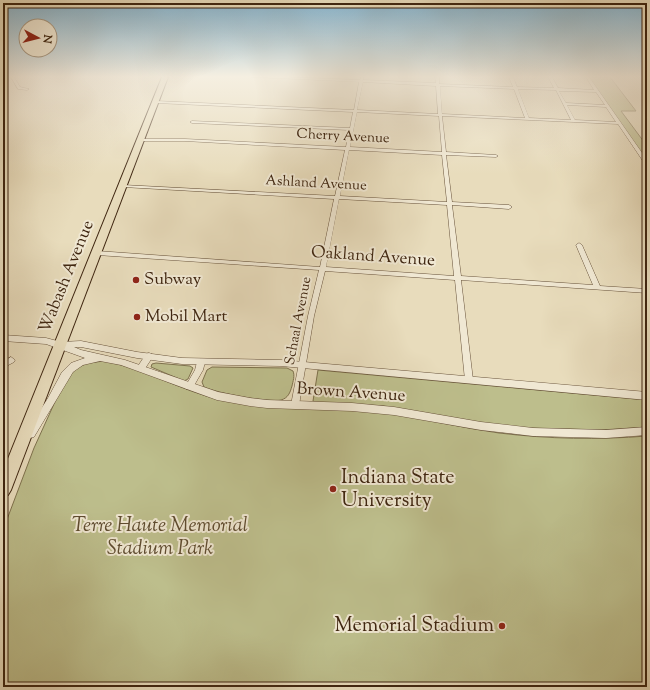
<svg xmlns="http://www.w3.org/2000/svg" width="650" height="690" viewBox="0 0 650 690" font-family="'Sorts Mill Goudy',serif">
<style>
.green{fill:#bdbe8c;stroke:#7e724e}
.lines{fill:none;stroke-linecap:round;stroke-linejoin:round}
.minor-casing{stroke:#68533b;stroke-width:1}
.tertiary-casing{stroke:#68533b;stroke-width:1}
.primary-casing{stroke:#3e2510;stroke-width:2}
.minor{fill:#f0e8d3;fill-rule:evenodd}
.tertiary{fill:#f0e8d3;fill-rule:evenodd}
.primary{fill:#e8dcbc;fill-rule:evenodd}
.poi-dot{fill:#8f2418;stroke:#f0e8d3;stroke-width:1.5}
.labels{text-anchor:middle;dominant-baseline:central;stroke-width:4;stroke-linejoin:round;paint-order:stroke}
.far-street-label{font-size:14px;fill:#3e2510;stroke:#f0e8d3}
.street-label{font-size:17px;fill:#3e2510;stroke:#f0e8d3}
.poi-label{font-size:17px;fill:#3e2510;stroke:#f0e8d3;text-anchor:start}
.near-poi-label{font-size:20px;fill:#3e2510;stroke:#f0e8d3;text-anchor:start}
.near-park-label{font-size:20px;font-style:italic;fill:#5e4b2f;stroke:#f0e8d3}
</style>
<rect width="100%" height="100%" fill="#e8dcbc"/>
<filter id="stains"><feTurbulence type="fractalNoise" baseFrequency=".005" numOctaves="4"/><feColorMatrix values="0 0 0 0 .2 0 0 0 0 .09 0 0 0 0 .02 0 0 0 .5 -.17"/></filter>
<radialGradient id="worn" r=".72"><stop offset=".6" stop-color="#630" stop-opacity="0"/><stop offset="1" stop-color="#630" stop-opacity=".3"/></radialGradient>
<g class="green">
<polygon points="587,77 610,77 636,111 621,111 647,146 647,163"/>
<path d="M104,361c40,7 77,30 117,39 55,12 110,7 165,13 38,5 75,15 113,20 50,6 99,7 148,3v251h-644v-157l31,-82 30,-66 8,-11 9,-5 7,-3z"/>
<polygon points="156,363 190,366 193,368 188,379 184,381 151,367 152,364"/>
<path d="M212,367l75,1 6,3c2,5 0,10 -1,15 -2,7 -4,12 -11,14 -13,3 -64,-7 -77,-13l-2,-5 5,-12z"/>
<polygon points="318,370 647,400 647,427 601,430 522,428 469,421 383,406 315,402 313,401"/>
</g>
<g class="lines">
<defs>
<g id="minor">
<polygon points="11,77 14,77 20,87 29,89 27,90 18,89"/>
<path d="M252,77h33l75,3 1,-3h2v3l73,3 -1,-6h4v7l74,3 -4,-10h4l4,10 37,1 -6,-11h4l6,11 36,2 -8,-13h3l58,83v4h-2l-27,-40 -176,-8 4,36 50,3 2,1 -2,1 -50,-2 6,47 57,3 3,2 -3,2 -57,-4 9,71 132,9 -17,-40 3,-2 3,2 18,41 47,3v4l-186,-13 12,100 -1,2h-6l-1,-2 -10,-100 -130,-9 -11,45 -15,89 -1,2 -3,1 -3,-1 -1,-2 17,-89 11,-46 -222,-15 -3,-2 3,-2 223,16 14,-68 -211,-12 -2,-1 2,-1 212,11 10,-46 -160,-9h-44l-2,-1 2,-1h44l161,8 3,-17 -157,-7 -2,-1 2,-1 158,7 3,-16 -197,-9 -2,-1 2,-1 198,9 5,-28zM363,82l73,4 2,28 -81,-4zM440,86l74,3 11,29 -83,-4zM518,89l38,1 15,30 -42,-2zM559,91l37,1 9,13 -39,-2zM567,105l39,2 10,15 -41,-2zM357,112l82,4 3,36 -92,-5zM349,150l93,5 5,47 -107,-6zM339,199l108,6 7,71 -128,-9z"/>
<polygon points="149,353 152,354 153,356 152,358 144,370 138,370 137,368 138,366 146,354"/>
<polygon points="11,357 15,360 14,362 3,368 3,362"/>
<polygon points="201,359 205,362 203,370 192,389 186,389 185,387 195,370 197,362"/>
</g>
<g id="tertiary">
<rect x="645" y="77" width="2" height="2"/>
<polygon points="3,335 46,338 61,342 81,341 137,352 182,358 281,360 647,392 647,400 281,366 182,364 137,358 81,347 74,347 81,350 125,360 218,392 250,398 267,400 352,403 394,407 481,422 533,428 606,430 647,427 647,435 606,438 533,436 481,430 394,415 352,411 267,408 250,406 217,400 121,365 100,361 83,365 73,372 34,437 30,438 26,437 25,434 48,398 62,372 71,363 85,358 46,344 3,341"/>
</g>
<polygon id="primary" points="162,77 168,77 11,490 8,495 3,497 3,471"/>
</defs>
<use href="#minor" class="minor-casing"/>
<use href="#tertiary" class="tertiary-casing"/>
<use href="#primary" class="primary-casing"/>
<use href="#minor" class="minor"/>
<use href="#tertiary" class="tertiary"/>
<use href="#primary" class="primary"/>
</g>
<linearGradient id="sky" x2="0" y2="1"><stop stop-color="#87b7d3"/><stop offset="0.44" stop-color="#f5efe1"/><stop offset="1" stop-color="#f5efe1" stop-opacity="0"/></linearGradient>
<rect width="650" height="174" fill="url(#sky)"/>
<g class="poi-dot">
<circle cx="136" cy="280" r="4"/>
<circle cx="137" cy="317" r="4"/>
<circle cx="333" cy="489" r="4"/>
<circle cx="502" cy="626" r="4"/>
</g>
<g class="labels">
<g class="far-street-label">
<text transform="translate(343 137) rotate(3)">Cherry Avenue</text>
<text transform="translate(316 184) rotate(3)">Ashland Avenue</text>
<text transform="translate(299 321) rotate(-79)">Schaal Avenue</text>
</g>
<g class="street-label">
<text transform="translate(373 257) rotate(4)">Oakland Avenue</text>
<text transform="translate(67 277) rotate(-68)">Wabash Avenue</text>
<text transform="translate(351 393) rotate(4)">Brown Avenue</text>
</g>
<g class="poi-label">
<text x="144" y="280">Subway</text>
<text x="145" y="317">Mobil Mart</text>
</g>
<g class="near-poi-label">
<text x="341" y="478">Indiana State<tspan x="341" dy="23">University</tspan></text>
<text x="494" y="626" text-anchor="end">Memorial Stadium</text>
</g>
<g class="near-park-label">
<text x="160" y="526">Terre Haute Memorial<tspan x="160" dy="23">Stadium Park</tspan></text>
</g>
</g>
<rect width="650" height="690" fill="none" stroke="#e8dcbc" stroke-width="16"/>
<rect x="4" y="4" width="642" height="682" fill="none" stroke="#3e2510" stroke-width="2"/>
<rect x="8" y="8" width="634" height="674" fill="none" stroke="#3e2510"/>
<g transform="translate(38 38) rotate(97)"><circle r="19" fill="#f0e8d3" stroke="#a99a85"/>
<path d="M0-3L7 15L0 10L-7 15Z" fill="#8f2418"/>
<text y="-6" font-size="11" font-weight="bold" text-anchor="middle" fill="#3e2510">N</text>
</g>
<rect width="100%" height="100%" filter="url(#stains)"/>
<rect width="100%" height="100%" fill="url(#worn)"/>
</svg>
